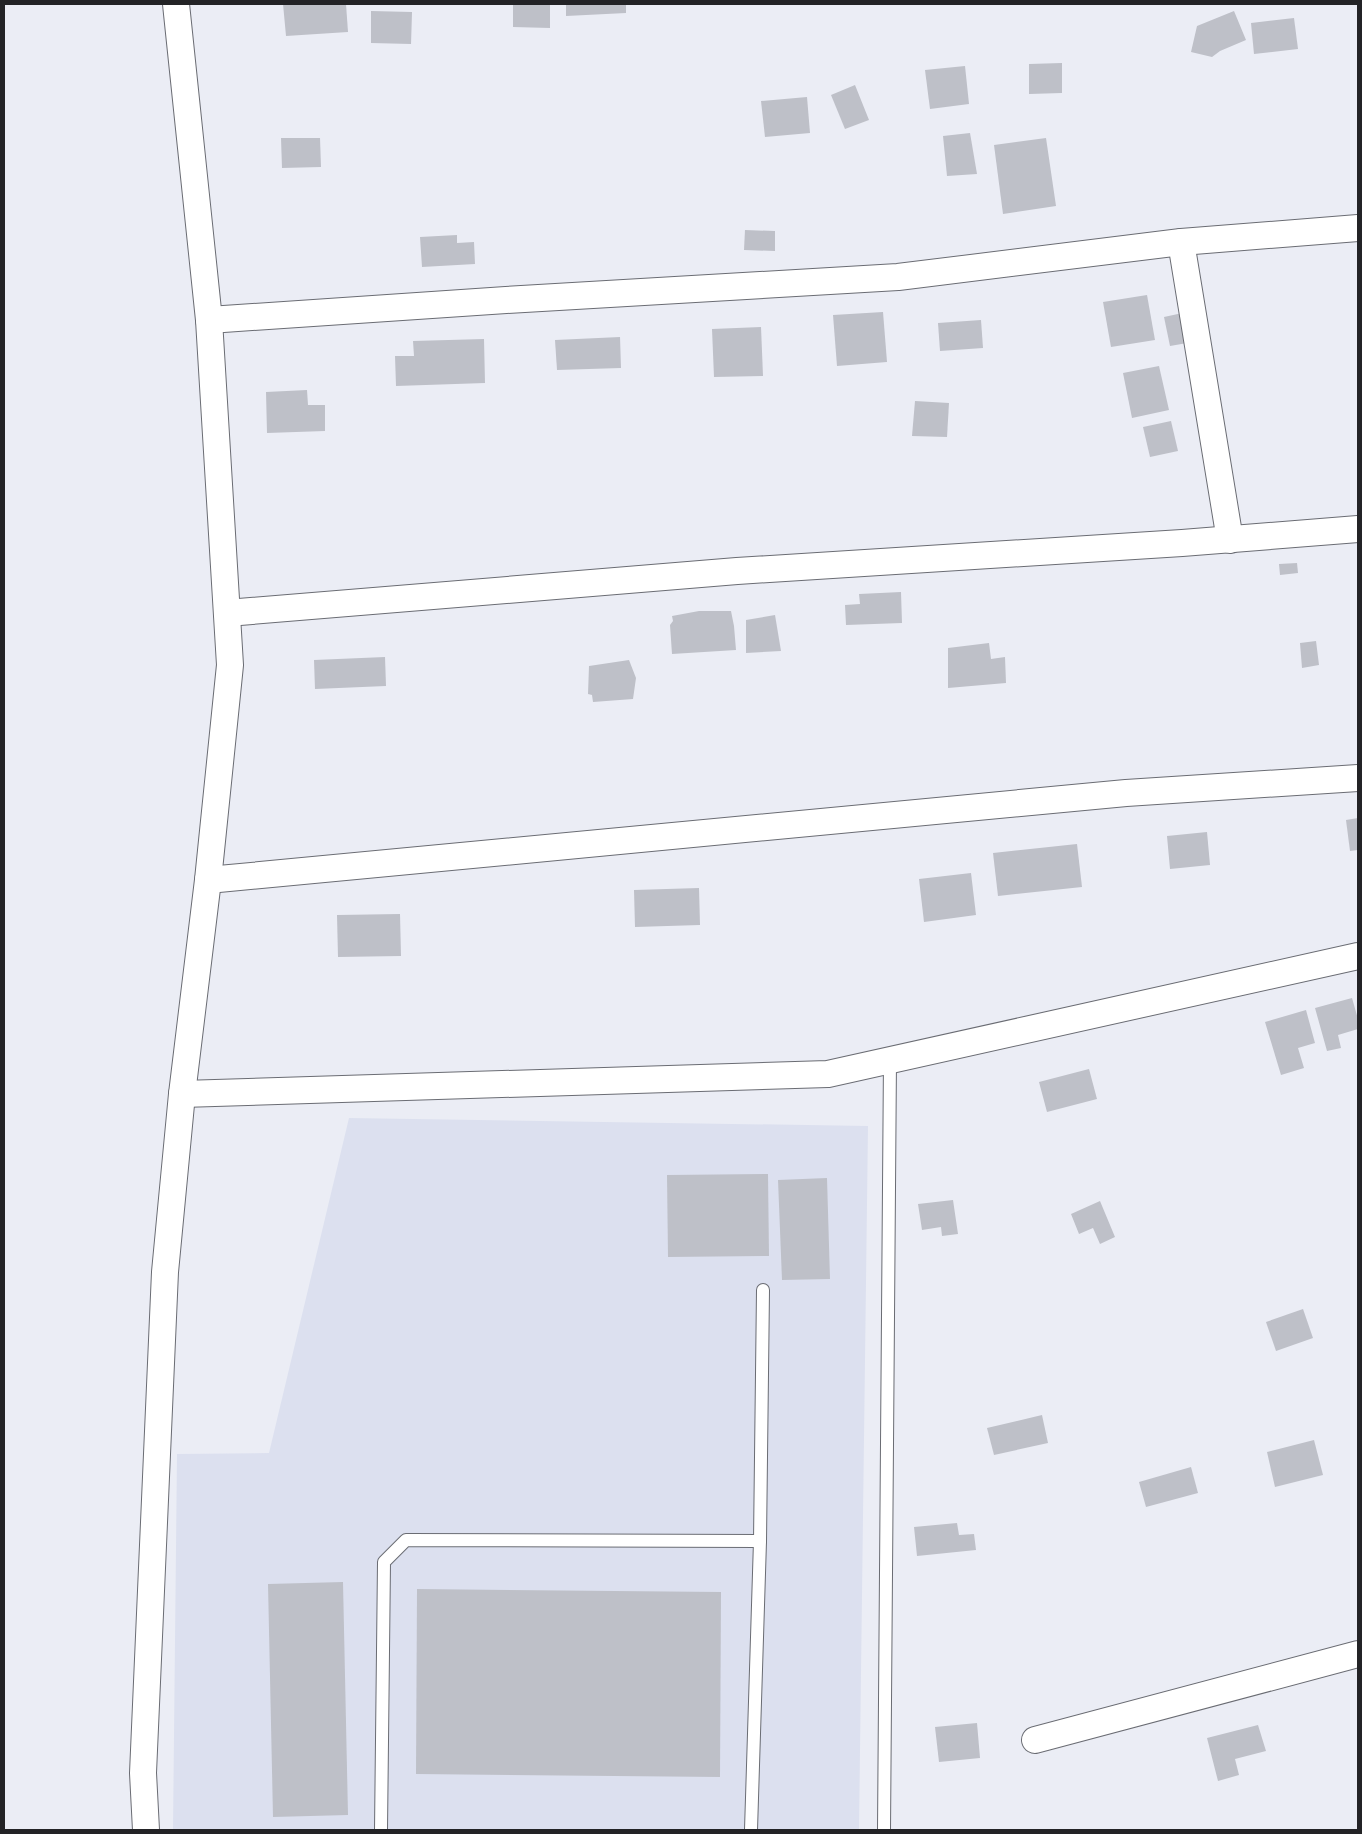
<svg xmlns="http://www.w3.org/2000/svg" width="1362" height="1834" viewBox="0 0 1362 1834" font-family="Signika,sans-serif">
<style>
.built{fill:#dce0ef}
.building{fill:#bec0c8}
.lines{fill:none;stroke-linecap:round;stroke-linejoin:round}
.lane-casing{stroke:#6a6c73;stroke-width:14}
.street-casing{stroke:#6a6c73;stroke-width:28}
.lane{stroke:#fff;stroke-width:12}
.street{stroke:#fff;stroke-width:26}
</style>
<rect width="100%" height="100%" fill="#ebedf5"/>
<polygon class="built" points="349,1118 868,1126 859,1830 173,1830 177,1454 269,1453"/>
<g class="building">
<polygon points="283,4 346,4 348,32 286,36"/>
<polygon points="566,4 626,4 626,13 566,16"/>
<polygon points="513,5 550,5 550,28 513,27"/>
<polygon points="371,11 412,12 411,44 371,43"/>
<polygon points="1234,11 1246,40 1220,51 1212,57 1191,52 1197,26"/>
<polygon points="1294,18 1298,49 1254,54 1251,23"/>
<polygon points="1062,63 1062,93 1029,94 1029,64"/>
<polygon points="965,66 969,104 930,109 925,70"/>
<polygon points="855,85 869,120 845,129 831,95"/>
<polygon points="807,97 810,133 765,137 761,101"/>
<polygon points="970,133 977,174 947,176 943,136"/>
<polygon points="281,138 320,138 321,167 282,168"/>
<polygon points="1046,138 1056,206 1003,214 994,145"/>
<polygon points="745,230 775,231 775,251 744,250"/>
<polygon points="457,235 457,243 474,242 475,264 422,267 420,237"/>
<polygon points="1147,295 1155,340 1111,347 1103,302"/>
<polygon points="883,312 887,362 837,366 833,315"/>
<polygon points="1187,312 1193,342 1170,346 1164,317"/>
<polygon points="981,320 983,348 940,351 938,323"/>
<polygon points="761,327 763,376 714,377 712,329"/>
<polygon points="620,337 621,368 557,370 555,340"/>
<polygon points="484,339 485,383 396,386 395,356 414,356 413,341"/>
<polygon points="1159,366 1169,410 1132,418 1123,373"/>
<polygon points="307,390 308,405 325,405 325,431 267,433 266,392"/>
<polygon points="915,401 949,403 947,437 912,436"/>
<polygon points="1171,421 1178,451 1150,457 1143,427"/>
<polygon points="1297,563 1298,573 1280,575 1279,564"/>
<polygon points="901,592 902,623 846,625 845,605 860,604 859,594"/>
<polygon points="699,611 731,611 734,626 736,650 672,654 670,625 673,621 672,616"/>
<polygon points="775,615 781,651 746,653 746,620"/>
<polygon points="1316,641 1319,665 1302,668 1300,643"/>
<polygon points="989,643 991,659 1005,657 1006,683 948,688 948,648"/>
<polygon points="385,657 386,686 315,689 314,660"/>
<polygon points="629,660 636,678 633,699 593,702 592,695 588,694 589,666"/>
<polygon points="1358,818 1358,850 1350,851 1346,820"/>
<polygon points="1207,832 1210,865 1170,869 1167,836"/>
<polygon points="1077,844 1082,887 998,896 993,853"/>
<polygon points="971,873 976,915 924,922 919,879"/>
<polygon points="699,888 700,925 635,927 634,890"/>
<polygon points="400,914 401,956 338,957 337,915"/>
<polygon points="1352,998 1358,1019 1358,1029 1338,1035 1341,1048 1327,1051 1315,1008"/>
<polygon points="1306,1010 1315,1043 1298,1048 1304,1068 1281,1075 1265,1022"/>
<polygon points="1089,1069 1097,1099 1047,1112 1039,1082"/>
<polygon points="768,1174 769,1256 668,1257 667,1175"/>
<polygon points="827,1178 830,1279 782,1280 778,1180"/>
<polygon points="953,1200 958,1234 942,1236 941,1227 922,1230 918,1204"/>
<polygon points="1100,1201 1115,1237 1100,1244 1093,1228 1079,1234 1071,1214"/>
<polygon points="1303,1309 1313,1338 1276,1351 1266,1322"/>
<polygon points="1042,1415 1048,1443 994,1455 987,1428"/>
<polygon points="1314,1440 1323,1475 1275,1487 1267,1452"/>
<polygon points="1191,1467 1198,1493 1146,1507 1139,1482"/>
<polygon points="957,1523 959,1535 974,1534 976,1550 917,1556 914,1527"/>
<polygon points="343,1582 348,1815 273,1817 268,1584"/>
<polygon points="417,1589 721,1592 720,1777 416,1774"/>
<polygon points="977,1723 980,1758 939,1762 935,1727"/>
<polygon points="1258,1725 1266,1751 1235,1759 1239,1775 1218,1781 1207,1738"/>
</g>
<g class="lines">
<defs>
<g id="lane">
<polyline points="381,1830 384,1562 406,1540 760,1541"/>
<polyline points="751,1830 760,1541 763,1290"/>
<polyline points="884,1830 890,1059"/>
</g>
<g id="street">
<polyline points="1181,242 1230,540"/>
<polyline points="209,320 506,300 898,277 1181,242 1358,228"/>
<polyline points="227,613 737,571 1182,543 1358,529"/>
<polyline points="208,880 1126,793 1358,778"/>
<polyline points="182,1094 828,1074 1358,956"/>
<polyline points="1035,1740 1358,1654"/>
<polyline points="146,1830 143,1773 165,1272 182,1094 208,880 230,665 209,320 176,4"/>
</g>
</defs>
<use href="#lane" class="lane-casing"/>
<use href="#street" class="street-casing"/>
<use href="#lane" class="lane"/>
<use href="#street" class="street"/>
</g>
<rect width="1362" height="1834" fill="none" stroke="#232326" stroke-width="10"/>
</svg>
